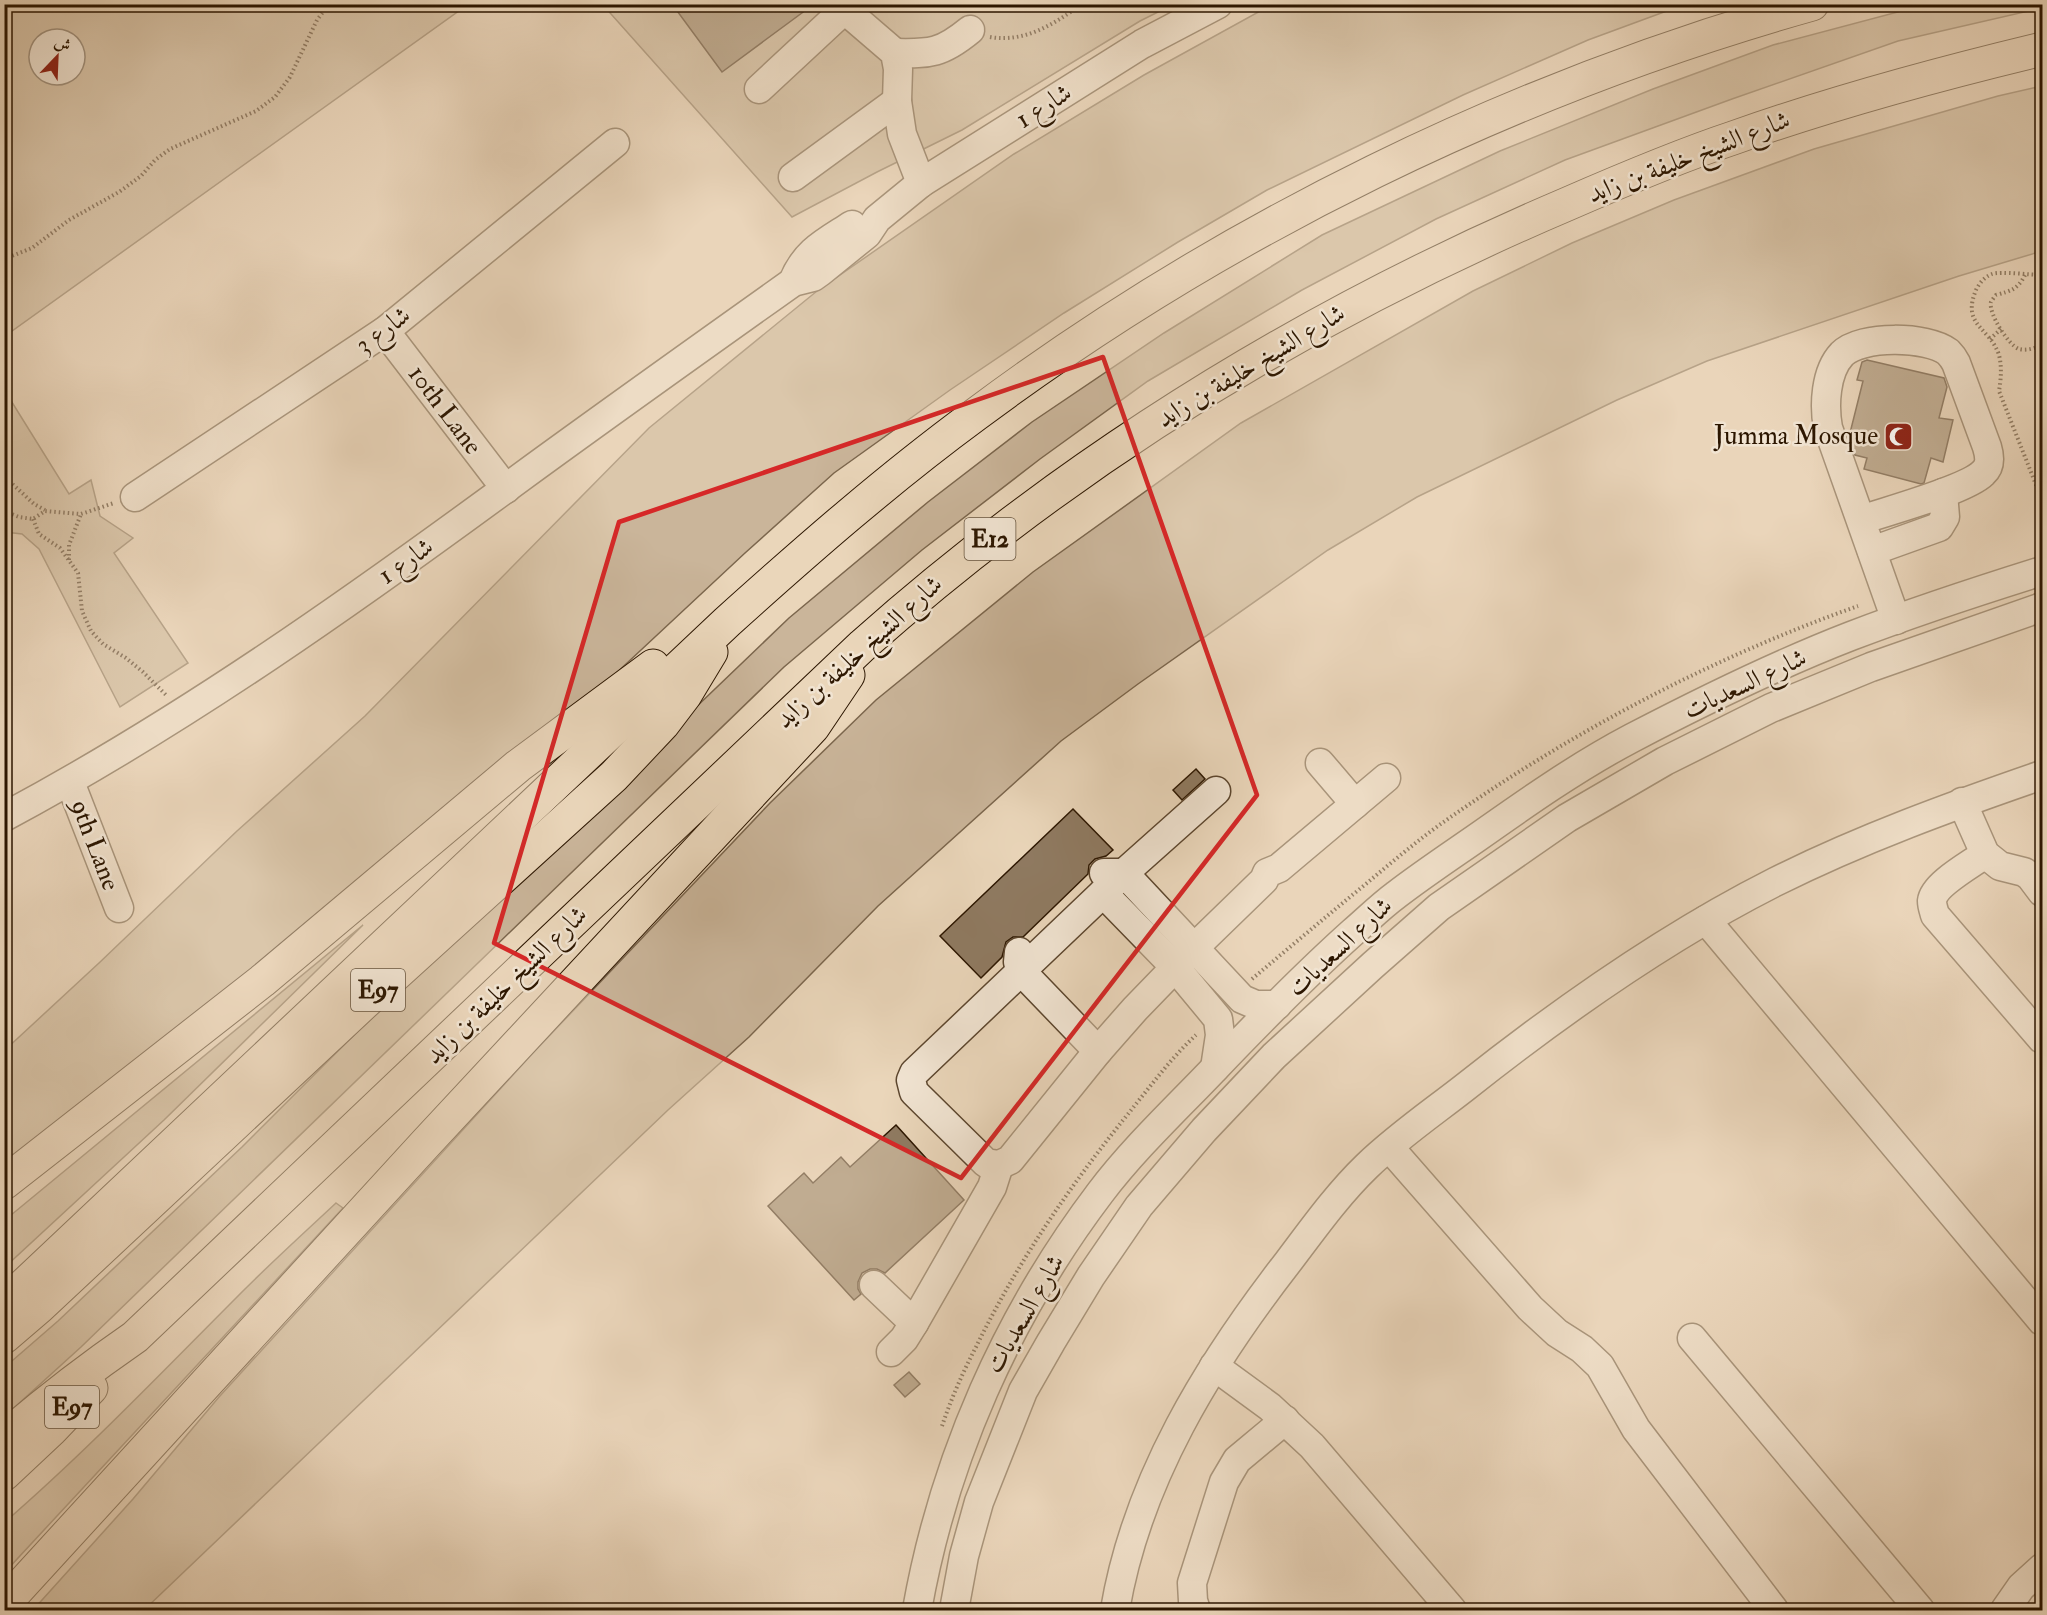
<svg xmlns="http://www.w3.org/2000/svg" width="2047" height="1615" viewBox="0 0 2047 1615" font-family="'IM FELL Double Pica',Amiri,serif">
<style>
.green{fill:#cab59a;stroke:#7b664d;stroke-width:1.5;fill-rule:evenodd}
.building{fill:#8f7a61;stroke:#2c1600;stroke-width:1.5}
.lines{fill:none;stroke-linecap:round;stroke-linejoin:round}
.minor-casing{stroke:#5c462e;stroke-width:31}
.highway-casing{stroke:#2c1600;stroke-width:35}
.path{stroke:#2c1600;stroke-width:4;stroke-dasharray:1.5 3;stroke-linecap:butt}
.minor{stroke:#f1e4d2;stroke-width:28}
.highway{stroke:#ead6ba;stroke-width:33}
.marked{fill:none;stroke:#d62828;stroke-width:4.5;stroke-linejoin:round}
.labels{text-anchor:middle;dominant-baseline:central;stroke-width:5;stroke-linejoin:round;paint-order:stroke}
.shield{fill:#f1e4d2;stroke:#67543f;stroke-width:1.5}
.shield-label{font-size:24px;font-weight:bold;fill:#2c1600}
.street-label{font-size:26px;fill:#2c1600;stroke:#f1e4d2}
.poi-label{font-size:26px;fill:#2c1600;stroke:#f1e4d2;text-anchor:end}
</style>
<rect width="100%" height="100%" fill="#ead6ba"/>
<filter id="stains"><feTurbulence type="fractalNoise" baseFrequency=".00333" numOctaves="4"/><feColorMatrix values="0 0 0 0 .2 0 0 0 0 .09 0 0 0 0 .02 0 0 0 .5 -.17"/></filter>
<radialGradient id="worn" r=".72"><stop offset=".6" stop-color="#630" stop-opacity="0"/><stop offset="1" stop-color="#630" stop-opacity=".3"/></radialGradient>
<g class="green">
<path d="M5,4h462v1l-462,331zM39,39h36v36h-36z"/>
<polygon points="603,5 1172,5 1140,21 962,130 877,172 792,217"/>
<polygon points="1271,5 1683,5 1588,40 1463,95 1267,190 1178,242 1064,313 950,390 834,473 745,553 611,678 403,852 5,1166 5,1050 99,963 237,831 365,716 649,428 817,291 1014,154 1144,75"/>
<polygon points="1924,5 2042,5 2042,8 1898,41 1732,99 1565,160 1436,219 1302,290 1148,381 1040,459 922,550 784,667 81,1347 5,1416 5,1367 58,1321 242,1147 357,1032 789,618 928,502 1032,422 1164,333 1322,235 1500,151 1653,89 1773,45"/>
<polygon points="2042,86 2042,251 1959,276 1707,361 1617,400 1417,497 1328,550 1138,684 1061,741 878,906 749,1037 668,1110 144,1610 33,1610 133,1499 219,1397 533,1053 770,803 876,700 1033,572 1241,423 1473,291 1572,243 1674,200 1814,149 1998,96"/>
<polygon points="5,391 69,494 91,480 100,516 133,538 114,553 188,663 120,707 39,549 22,534 5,532"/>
<polygon points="363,925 164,1120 5,1267 5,1220"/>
<path d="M336,1203l7,5 -338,364v-50c84,-73 160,-153 239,-232 30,-30 61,-58 92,-87z"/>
</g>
<g class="building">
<polygon points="672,4 814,4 722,72"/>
<polygon points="1867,360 1944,378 1947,387 1939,418 1953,420 1943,462 1931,458 1924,483 1921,484 1864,469 1867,458 1855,455 1849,437 1863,381 1857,380 1862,362"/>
<polygon points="1196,769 1205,779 1182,800 1173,790"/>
<polygon points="1073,809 1113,850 1106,856 1095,859 1089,865 1088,874 1023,937 1013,937 1006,942 1002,957 981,978 940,936"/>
<polygon points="896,1125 964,1200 885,1273 877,1269 870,1269 862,1273 858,1282 858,1289 861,1294 854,1300 768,1206 804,1173 813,1183 841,1157 850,1167"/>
<polygon points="909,1372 920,1384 905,1397 894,1385"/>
</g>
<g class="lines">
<defs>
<g id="minor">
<polyline points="838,4 895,53 898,69 897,101 902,134 921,183"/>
<path d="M895,53c36,1 47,0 75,-23"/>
<polyline points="759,89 844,10"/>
<polyline points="793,177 897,101"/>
<path d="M793,282c12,-31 33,-40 59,-57"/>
<polyline points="385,331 506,489"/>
<polyline points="135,497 385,331 615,143"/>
<path d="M1861,520c26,-9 105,-30 122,-47 8,-7 7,-16 4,-26l-31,-84c-2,-4 -5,-8 -8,-11 -21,-16 -87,-17 -106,2 -17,18 -18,52 -14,74l68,192"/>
<polyline points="1872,551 1939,527 1945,517 1943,493"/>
<polyline points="1320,763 1355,804"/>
<polyline points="70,782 119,908"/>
<polyline points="1216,791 1124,873 914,1073 911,1080 914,1092 986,1163 999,1165 1010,1160 1098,1051 1135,1009 1195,947 1264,880 1267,873 1279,868 1386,778"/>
<polyline points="1962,802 1985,854 2000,866 2024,872 2030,876 2042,892"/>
<path d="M4,817c183,-98 353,-219 520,-342 89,-65 179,-129 269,-193l20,-5 7,-5 47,-38 10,-15 44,-36 221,-139 76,-40"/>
<path d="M1985,854c-13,10 -51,30 -53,47 0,5 2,10 3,14l107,124"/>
<polyline points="1104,873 1124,873 1242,999 1256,1005 1277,1005"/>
<polyline points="1103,893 1175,967 1218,1019 1220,1035 1215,1068"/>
<polyline points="1706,920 2042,1321"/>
<polyline points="1019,952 1018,962 1021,971 1098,1051"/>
<polyline points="1389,1147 1530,1308 1557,1333 1582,1349 1600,1366 1636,1429 1774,1610"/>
<polyline points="874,1285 914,1323"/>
<polyline points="1692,1338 1920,1610"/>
<polyline points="891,1352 904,1339 914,1323 992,1187 999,1165"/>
<polyline points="1214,1366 1270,1407 1312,1446 1452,1610"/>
<path d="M917,1610c27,-152 90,-294 183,-417 35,-46 76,-84 115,-125 45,-47 90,-93 138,-136 14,-12 28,-26 43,-37 26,-20 53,-38 79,-56 51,-36 102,-72 157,-101 71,-37 144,-73 219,-102 63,-24 127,-45 191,-65"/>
<polyline points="954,1610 964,1556 979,1502 1023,1391 1051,1342 1091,1276 1139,1206 1204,1130 1274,1056 1373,965 1439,907 1567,818 1665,761 1771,708 1871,667 2042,607"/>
<path d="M1115,1610c22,-130 93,-245 173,-348 25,-33 49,-67 79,-96 30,-29 65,-53 97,-78 97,-77 200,-150 311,-206 86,-43 177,-76 267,-107"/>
<polyline points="1196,1610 1193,1601 1192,1583 1224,1482 1237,1460 1285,1420"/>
<polyline points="2005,1610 2021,1587 2042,1568"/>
</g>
<g id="highway">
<polyline points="4,1183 262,981 518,766 653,666"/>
<path d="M4,1304l723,-682c80,-72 161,-143 248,-207 249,-186 538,-327 837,-411"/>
<polyline points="4,1337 39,1307 363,1004 614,776 663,724 685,695 711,652"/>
<path d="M4,1438c42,-36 86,-70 131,-101l728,-692c208,-185 446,-331 702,-440 55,-24 111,-48 168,-67 101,-36 205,-64 309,-89"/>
<polyline points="4,1474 52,1429 91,1388"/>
<polyline points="4,1604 427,1142 813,727 848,675"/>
</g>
</defs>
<use href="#minor" class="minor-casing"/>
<use href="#highway" class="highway-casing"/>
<g class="path">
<polyline points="953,4 957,12"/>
<path d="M990,37c35,6 64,-13 92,-33"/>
<polyline points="4,259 32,248 69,220 119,192 141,176 155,160 170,149 256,111 275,97 290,77 317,20 329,4"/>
<path d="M2025,275c-7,14 -14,16 -29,20 -1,1 -4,5 -5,7 -3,11 18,44 28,47 8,2 16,-1 23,-4"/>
<path d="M2042,275c-10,0 -42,-4 -50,-1 -8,3 -13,10 -16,16 -15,36 14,37 23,65 3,12 2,24 0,36l43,109"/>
<polyline points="1990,339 2001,329"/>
<polyline points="4,467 6,478 4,489"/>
<polyline points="6,478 34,504 45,510"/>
<polyline points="4,511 19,517 33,519 45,511 81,514 114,503"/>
<polyline points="33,519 39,534 60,548 78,573 82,611 91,631 103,644 126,658 143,672 167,696"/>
<polyline points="69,560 69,545 81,514"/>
<path d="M1252,979c38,-32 76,-64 115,-96 25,-21 51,-43 78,-62 127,-89 266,-163 413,-215"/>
<path d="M942,1426c9,-27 21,-54 34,-79 41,-84 93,-160 152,-233 21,-26 43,-56 68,-79"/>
</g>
<use href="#minor" class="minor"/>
<use href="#highway" class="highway"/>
</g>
<path d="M0 0H2047V1615H0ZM1103,357l154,438 -296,383 -467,-235 125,-421z" fill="#ead6ba" fill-opacity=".55" fill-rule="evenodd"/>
<path class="marked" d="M1103,357l154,438 -296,383 -467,-235 125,-421z"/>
<defs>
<symbol id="mosque-square" viewBox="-11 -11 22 22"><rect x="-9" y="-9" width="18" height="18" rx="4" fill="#8f2418" stroke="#f1e4d2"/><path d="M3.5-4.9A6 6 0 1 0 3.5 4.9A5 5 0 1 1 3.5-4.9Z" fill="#fff"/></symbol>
</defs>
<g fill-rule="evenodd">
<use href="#mosque-square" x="1882" y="420" width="33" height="33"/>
</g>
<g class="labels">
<g class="shield">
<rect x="964.5" y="518" width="51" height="42" rx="4.5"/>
<rect x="351" y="969" width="54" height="42" rx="4.5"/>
<rect x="45" y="1386" width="54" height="42" rx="4.5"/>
</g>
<g class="shield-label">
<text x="990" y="539">E12</text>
<text x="378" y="990">E97</text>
<text x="72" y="1407">E97</text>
</g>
<g class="street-label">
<text transform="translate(1044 106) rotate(-32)">شارع 1</text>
<text transform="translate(1689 157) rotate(-21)">شارع الشيخ خليفة بن زايد</text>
<text transform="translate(383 330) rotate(-36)">شارع 3</text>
<text transform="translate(1251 366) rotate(-31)">شارع الشيخ خليفة بن زايد</text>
<text transform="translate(445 410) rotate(53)">10th Lane</text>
<text transform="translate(406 561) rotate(-35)">شارع 1</text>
<text transform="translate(859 652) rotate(-42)">شارع الشيخ خليفة بن زايد</text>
<text transform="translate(1745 684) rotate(-25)">شارع السعديات</text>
<text transform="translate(95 845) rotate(69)">9th Lane</text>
<text transform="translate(1340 947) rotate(-43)">شارع السعديات</text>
<text transform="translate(506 985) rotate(-44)">شارع الشيخ خليفة بن زايد</text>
<text transform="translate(1025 1314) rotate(-60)">شارع السعديات</text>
</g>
<g class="poi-label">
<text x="1878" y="436">Jumma Mosque</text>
</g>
</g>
<rect width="2047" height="1615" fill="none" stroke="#ead6ba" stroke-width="24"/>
<rect x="6" y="6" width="2035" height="1603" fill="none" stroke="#2c1600" stroke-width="3"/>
<rect x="12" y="12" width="2023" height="1591" fill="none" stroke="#2c1600" stroke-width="1.5"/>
<g transform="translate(57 57) rotate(23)"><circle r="28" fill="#f1e4d2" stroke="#a2927e" stroke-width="1.5"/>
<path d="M0-4.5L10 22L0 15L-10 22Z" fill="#8f2418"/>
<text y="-9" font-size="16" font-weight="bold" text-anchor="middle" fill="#2c1600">ش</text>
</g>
<rect width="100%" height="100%" filter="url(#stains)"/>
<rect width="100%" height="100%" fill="url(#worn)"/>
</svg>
